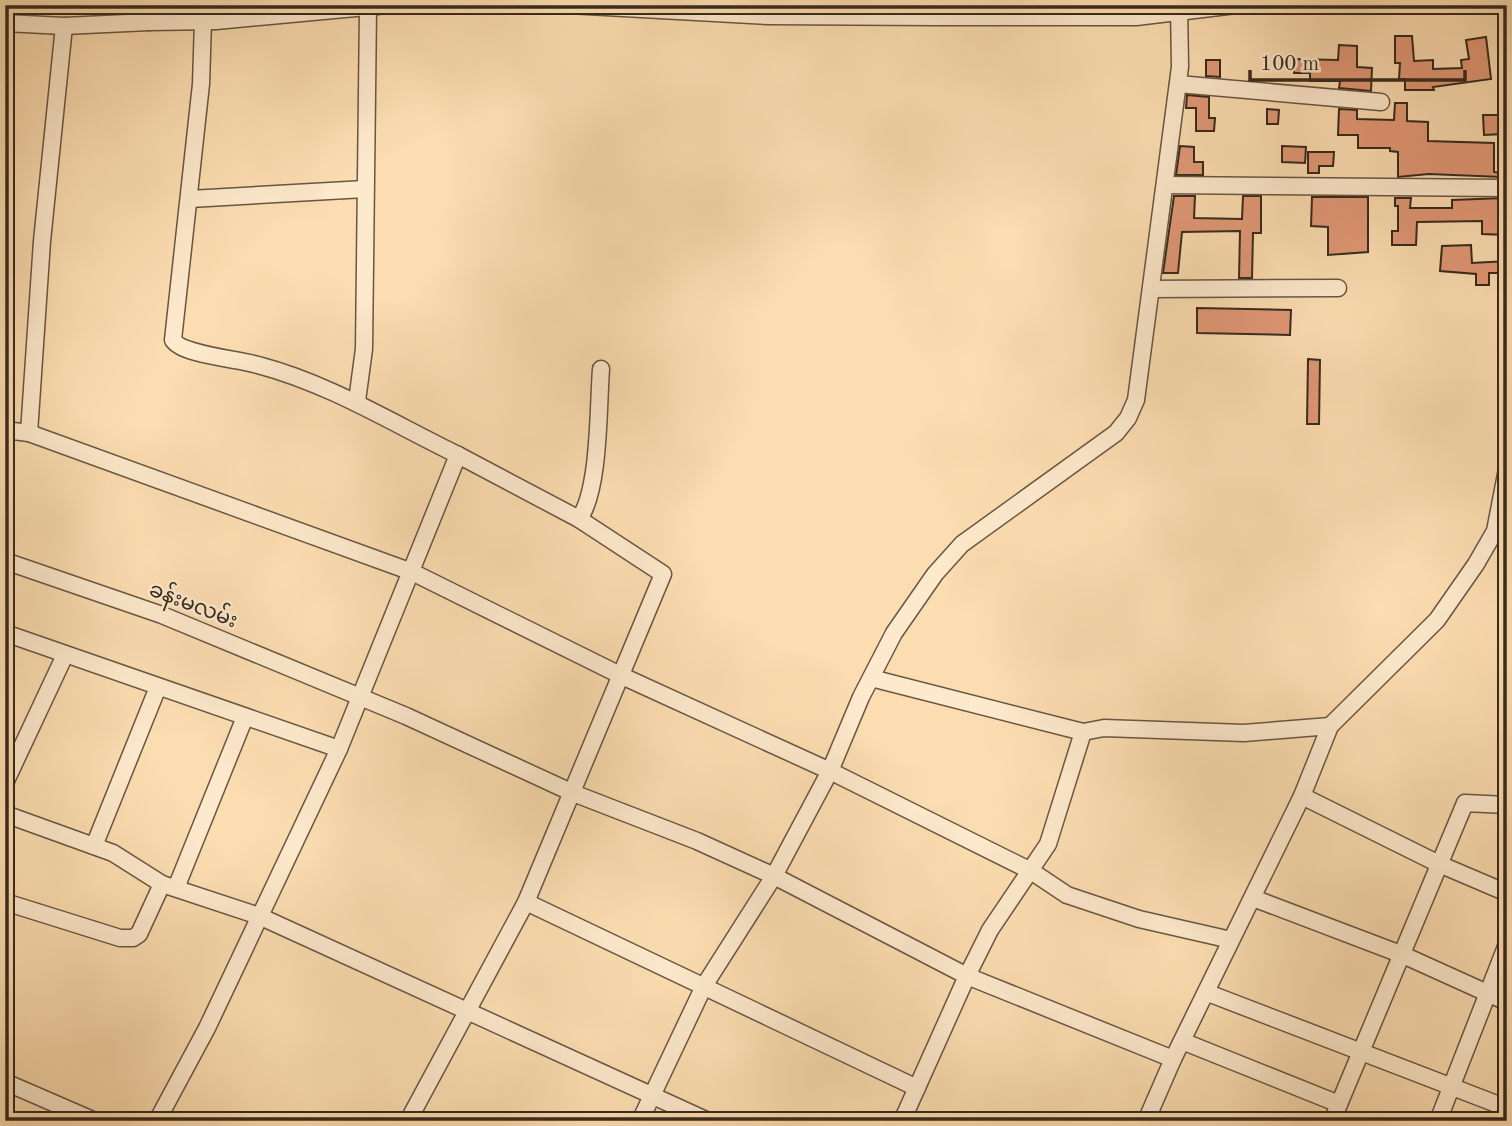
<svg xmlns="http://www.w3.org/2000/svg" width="1512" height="1126" viewBox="0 0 1512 1126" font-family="'Old Standard TT','Noto Sans Myanmar',serif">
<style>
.building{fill:#e19876;stroke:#372a1d;stroke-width:2}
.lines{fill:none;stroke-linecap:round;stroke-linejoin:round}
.street-casing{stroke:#685742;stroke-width:19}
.street{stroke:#fde9cc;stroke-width:16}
.labels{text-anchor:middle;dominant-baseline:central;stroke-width:5;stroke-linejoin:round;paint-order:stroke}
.street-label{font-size:21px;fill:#372a1d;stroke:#fde9cc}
</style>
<rect width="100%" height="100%" fill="#fcddb1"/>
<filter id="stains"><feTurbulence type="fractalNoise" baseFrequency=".00286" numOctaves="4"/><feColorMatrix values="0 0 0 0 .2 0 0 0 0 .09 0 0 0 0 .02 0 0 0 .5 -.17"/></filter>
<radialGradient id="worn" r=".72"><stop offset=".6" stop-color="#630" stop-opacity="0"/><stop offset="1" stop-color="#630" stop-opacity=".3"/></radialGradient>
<g class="building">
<polygon points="1395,36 1412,36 1414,61 1433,60 1433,69 1462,68 1461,60 1469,59 1466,40 1486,37 1491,79 1433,87 1434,90 1405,90 1405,79 1399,79 1400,63 1395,63"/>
<polygon points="1339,45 1357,46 1357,67 1372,68 1371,91 1339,88 1340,81 1310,81 1310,73 1294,73 1294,59 1338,60"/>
<polygon points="1206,60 1220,60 1220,77 1206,76"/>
<polygon points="1187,95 1209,97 1209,118 1215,118 1214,131 1196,131 1196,108 1186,108"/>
<polygon points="1395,103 1407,103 1407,121 1428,122 1428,141 1494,143 1494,172 1501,173 1501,177 1429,174 1398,177 1398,152 1390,151 1390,148 1358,148 1358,135 1338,135 1339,109 1357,110 1357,119 1394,120"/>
<polygon points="1267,109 1279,110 1278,124 1267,124"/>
<polygon points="1483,115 1502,115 1503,134 1484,135"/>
<polygon points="1180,146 1194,147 1194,162 1203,162 1203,175 1176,175"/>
<polygon points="1282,146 1306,147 1305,163 1282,162"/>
<polygon points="1308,152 1334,152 1333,166 1319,166 1319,173 1308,173"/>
<polygon points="1174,196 1195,196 1194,218 1242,219 1243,196 1261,196 1261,233 1253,233 1252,278 1239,278 1240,231 1182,232 1178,273 1163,273"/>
<polygon points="1312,197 1368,197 1368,252 1328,255 1328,227 1311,226"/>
<polygon points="1395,198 1411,198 1410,208 1452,208 1452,200 1504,198 1506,235 1482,234 1482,221 1417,222 1416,245 1392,245 1392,231 1398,231 1398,206 1395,206"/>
<polygon points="1471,245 1472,263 1507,261 1507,273 1489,273 1489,285 1476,285 1476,274 1440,271 1442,246"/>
<polygon points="1197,308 1291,310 1290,335 1197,333"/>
<polygon points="1308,359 1320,360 1319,424 1307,424"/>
</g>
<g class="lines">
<defs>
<g id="street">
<polyline points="569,5 769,16 935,17 1136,17 1236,5"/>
<polyline points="149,22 216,21 388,5"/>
<polyline points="5,23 64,26 149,22 151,5"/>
<polyline points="1178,84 1381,102"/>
<polyline points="1165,185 1507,188"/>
<polyline points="190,199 365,189"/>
<polyline points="1151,289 1338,288"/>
<polyline points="357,401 364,349 368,8"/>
<polyline points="5,430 29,433 42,241 64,26"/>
<polyline points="29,433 412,572 622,676 830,771 1031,871 1067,895 1139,919 1231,940"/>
<path d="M579,519c21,-29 19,-112 22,-150"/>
<polyline points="5,561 162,615 406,716 573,793 697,841 774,876 967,976 902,1121"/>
<polyline points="5,633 339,749"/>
<polyline points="871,678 1083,732"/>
<polyline points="5,783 65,655"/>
<polyline points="1302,796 1330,726 1437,620 1476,564 1495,531 1507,469"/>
<polyline points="5,814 113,853 162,884 259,916 708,1121"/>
<polyline points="94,846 158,687"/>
<polyline points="176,888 245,717"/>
<polyline points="1253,898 1403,955 1507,1002"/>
<polyline points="5,902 120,938 133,938 139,934 162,884"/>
<polyline points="526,902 917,1088"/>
<polyline points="1208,993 1507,1108"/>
<polyline points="1182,1041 1339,1104"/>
<polyline points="1173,1059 1302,796 1439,864 1507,893"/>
<polyline points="5,1082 95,1121"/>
<path d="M157,1121l50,-93 132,-279 119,-294c-66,-32 -128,-71 -200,-90 -19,-6 -76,-10 -85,-25l28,-256 2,-63"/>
<polyline points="408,1121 526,902 663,574 579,519 458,455"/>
<polyline points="640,1121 704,986 774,876 830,771 861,697 894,633 935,574 962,544 1116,433 1128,418 1136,400 1180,67 1179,5"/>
<polyline points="1146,1121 1173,1059 967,976 990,930 1048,844 1083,732 1104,728 1244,733 1330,726"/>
<polyline points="1332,1121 1465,803 1507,805"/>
<polyline points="1438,1121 1507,944"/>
</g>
</defs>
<use href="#street" class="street-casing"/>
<use href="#street" class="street"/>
</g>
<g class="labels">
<g class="street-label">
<text transform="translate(193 606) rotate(21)">ခန်းမလမ်း</text>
</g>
</g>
<rect width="1512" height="1126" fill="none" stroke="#fcddb1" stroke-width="28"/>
<rect x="7" y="7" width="1498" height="1112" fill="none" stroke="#372a1d" stroke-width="3.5"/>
<rect x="14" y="14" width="1484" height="1098" fill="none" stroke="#372a1d" stroke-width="2"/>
<path d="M1250 70v10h215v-10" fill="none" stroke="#372a1d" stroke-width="3.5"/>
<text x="1260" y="70" font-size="21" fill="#372a1d" stroke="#fde9cc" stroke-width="5" paint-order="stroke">100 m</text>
<rect width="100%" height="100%" filter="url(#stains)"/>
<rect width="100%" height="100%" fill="url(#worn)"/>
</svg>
